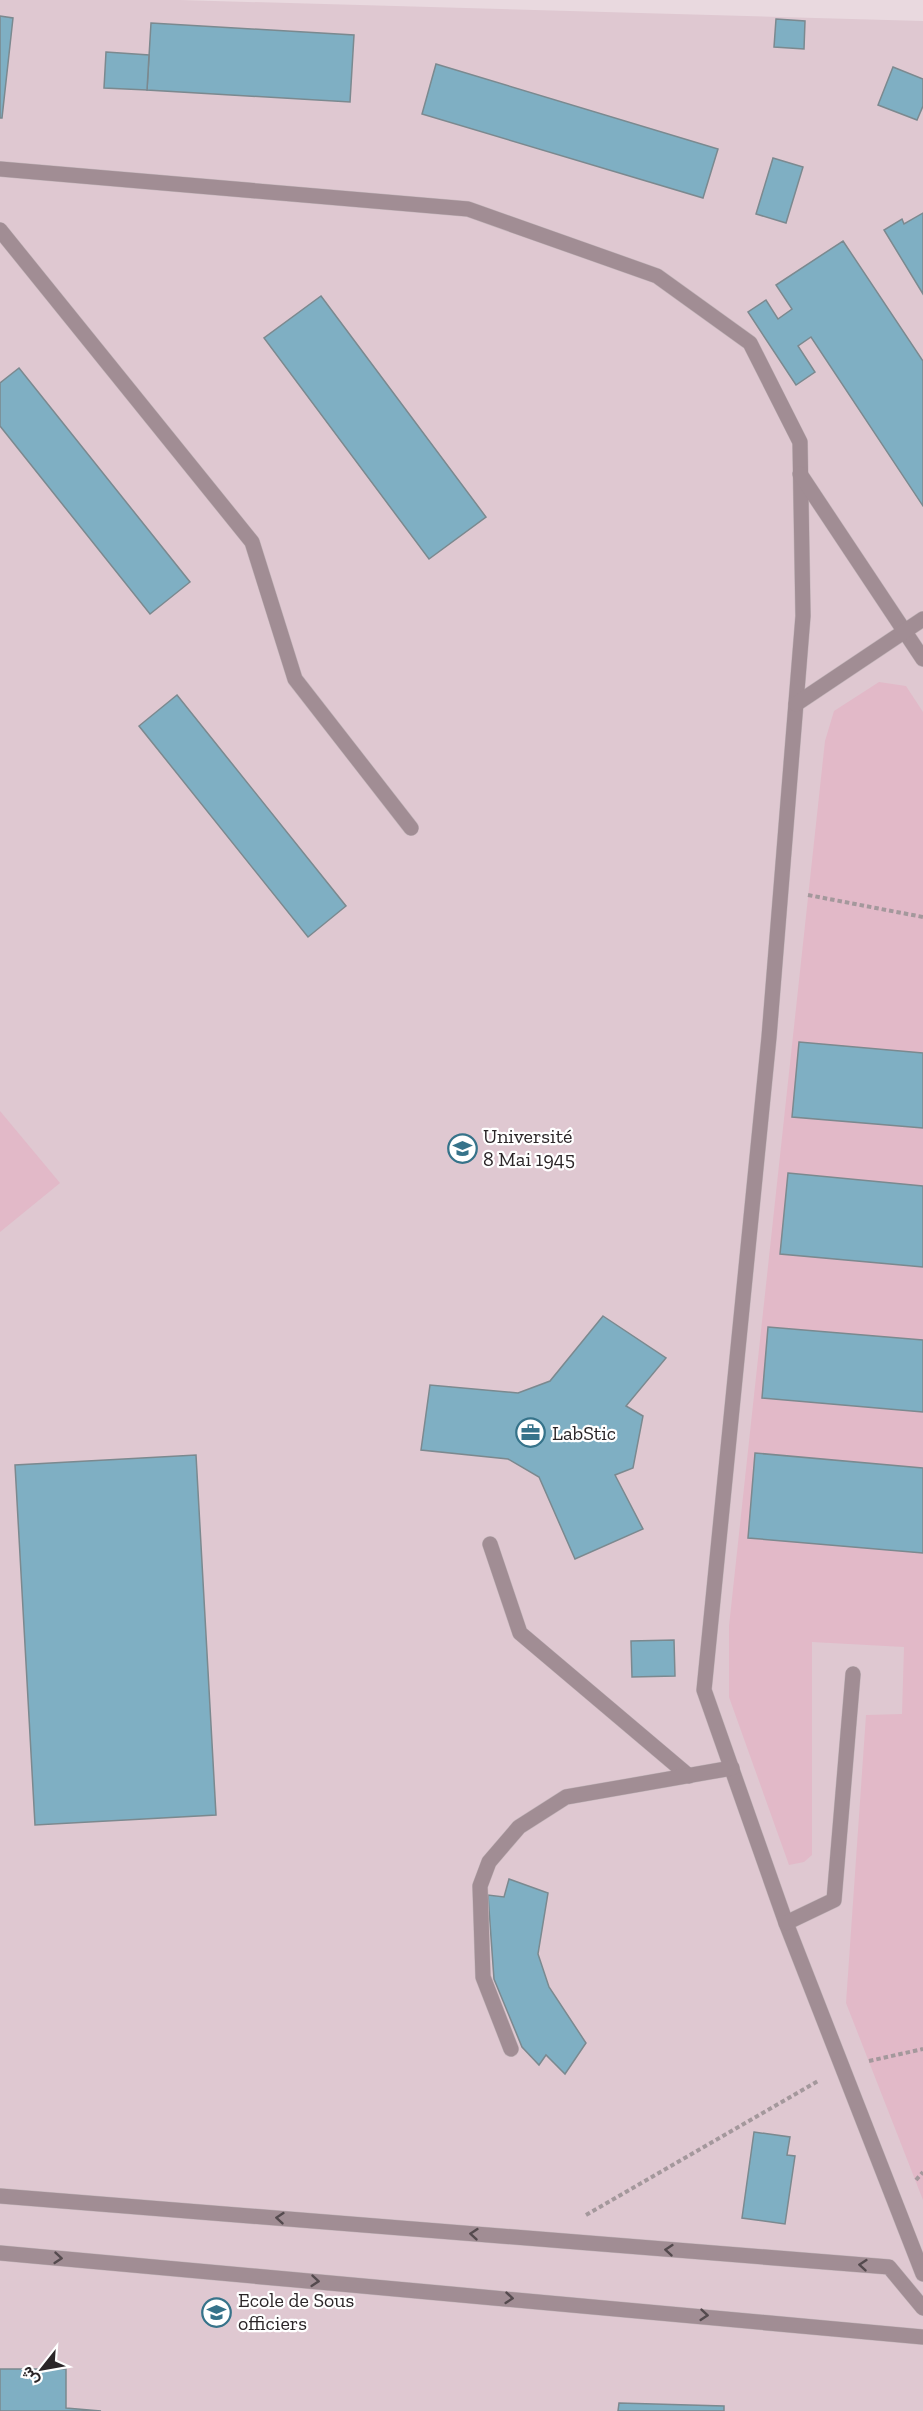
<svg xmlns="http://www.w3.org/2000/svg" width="923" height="2411" viewBox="0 0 923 2411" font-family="'Zilla Slab',Vazirmatn,serif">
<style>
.built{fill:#dfc8d1}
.green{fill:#e2b9c8}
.building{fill:#7fafc3;stroke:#7b898f;stroke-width:1.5}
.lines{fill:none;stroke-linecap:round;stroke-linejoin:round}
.service-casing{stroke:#c3b5ba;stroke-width:16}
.path{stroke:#a4989c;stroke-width:4;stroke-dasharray:4.5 3;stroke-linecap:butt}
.service{stroke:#a18d94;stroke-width:15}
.oneway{stroke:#544a4e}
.labels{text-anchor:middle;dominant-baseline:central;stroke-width:4.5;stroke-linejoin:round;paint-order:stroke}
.poi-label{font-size:20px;fill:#2b2628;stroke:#fff;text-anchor:start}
</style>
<rect width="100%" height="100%" fill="#e9d9df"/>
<polygon class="built" points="0,0 180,0 923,21 923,2411 0,2411"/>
<g class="green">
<polygon points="879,682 906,686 923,712 923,2200 846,2003 866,1715 902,1714 904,1647 812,1642 812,1855 804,1862 789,1865 729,1697 729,1626 825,741 834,711"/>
<polygon points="0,1111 60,1183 0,1232"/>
</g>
<g class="building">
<polygon points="0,16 13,18 2,118 0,118"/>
<polygon points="776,19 805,21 804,49 774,47"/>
<polygon points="151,23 354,35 350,102 147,90"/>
<polygon points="106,52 149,55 147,90 104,88"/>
<polygon points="436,64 718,149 703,198 422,114"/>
<polygon points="893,67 923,79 923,106 917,120 878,105"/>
<polygon points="773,158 803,167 786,223 756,214"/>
<polygon points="923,213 923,294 884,230 902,219 904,224"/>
<polygon points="843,241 923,361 923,506 811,337 798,346 815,372 796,385 748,312 766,300 778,319 792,309 776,285"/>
<polygon points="321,296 486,517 429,559 264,338"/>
<polygon points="19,368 190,582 150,614 0,426 0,383"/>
<polygon points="177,695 346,906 308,937 139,726"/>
<polygon points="799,1042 923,1053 923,1128 792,1117"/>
<polygon points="788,1173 923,1186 923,1267 780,1254"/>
<polygon points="603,1316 666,1358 626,1406 643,1416 633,1468 615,1475 643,1529 575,1559 539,1477 508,1459 421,1450 430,1385 518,1393 550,1381"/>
<polygon points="768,1327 923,1340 923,1412 762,1398"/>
<polygon points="755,1453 923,1468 923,1553 748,1538"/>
<polygon points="196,1455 216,1815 35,1825 15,1465"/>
<polygon points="674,1640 675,1676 632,1677 631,1641"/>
<polygon points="509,1879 548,1893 538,1954 549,1987 586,2043 565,2074 546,2055 539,2065 522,2047 494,1979 488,1895 504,1897"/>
<polygon points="754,2132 790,2137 787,2155 795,2156 785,2224 742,2218"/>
<polygon points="0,2369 66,2369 66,2408 101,2411 0,2411"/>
<polygon points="619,2403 724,2406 724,2411 618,2411"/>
</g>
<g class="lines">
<defs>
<g id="service">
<polyline points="0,169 468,209 657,276 750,343 800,442 803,616 769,1037 704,1690 786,1923 923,2274"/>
<polyline points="0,230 252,542 295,679 411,828"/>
<polyline points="800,474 923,659"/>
<polyline points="796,704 923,619"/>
<polyline points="490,1544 520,1633 689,1776"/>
<polyline points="786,1923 834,1900 853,1674"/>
<polyline points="511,2049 483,1977 480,1886 489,1862 519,1827 566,1797 732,1768"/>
<polyline points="0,2196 889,2267 923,2308"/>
<polyline points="0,2253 923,2337"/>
</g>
</defs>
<use href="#service" class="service-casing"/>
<g class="path">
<polyline points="808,895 923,917"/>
<polyline points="869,2061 923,2049"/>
<polyline points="916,2180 923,2172"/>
<polyline points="586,2215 818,2081"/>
</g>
<use href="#service" class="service"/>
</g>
<defs><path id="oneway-chevron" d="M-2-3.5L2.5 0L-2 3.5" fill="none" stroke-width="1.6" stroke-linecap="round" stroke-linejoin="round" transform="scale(1.5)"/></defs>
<g class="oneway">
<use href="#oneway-chevron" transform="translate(280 2218) rotate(-175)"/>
<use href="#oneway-chevron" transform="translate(474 2234) rotate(-175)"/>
<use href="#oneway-chevron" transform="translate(669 2250) rotate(-175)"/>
<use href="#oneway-chevron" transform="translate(58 2258) rotate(5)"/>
<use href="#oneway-chevron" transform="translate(863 2265) rotate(-175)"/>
<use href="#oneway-chevron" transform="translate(315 2281) rotate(5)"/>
<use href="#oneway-chevron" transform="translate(509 2298) rotate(5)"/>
<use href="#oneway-chevron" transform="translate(704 2315) rotate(5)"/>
</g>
<defs>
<symbol id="university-ring" viewBox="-11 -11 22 22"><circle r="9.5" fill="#fff" stroke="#36738a" stroke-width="1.5"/><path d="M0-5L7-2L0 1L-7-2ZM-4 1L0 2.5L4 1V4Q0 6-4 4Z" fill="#36738a"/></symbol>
<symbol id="office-ring" viewBox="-11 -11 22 22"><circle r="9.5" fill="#fff" stroke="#36738a" stroke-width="1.5"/><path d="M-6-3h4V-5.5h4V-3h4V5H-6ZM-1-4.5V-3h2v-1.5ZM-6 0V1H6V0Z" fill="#36738a"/></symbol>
</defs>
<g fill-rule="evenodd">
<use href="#university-ring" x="446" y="1132" width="33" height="33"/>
<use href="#office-ring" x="514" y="1416" width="33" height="33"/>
<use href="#university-ring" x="200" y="2296" width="33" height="33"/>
</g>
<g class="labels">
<g class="poi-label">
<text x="483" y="1136">Université<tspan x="483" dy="23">8 Mai 1945</tspan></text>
<text x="552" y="1433">LabStic</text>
<text x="238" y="2300">Ecole de Sous<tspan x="238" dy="23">officiers</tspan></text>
</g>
</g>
<g transform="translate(42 2369) rotate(239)" stroke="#ffffff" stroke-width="4.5" paint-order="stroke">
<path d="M0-4.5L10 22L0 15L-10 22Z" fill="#2b2628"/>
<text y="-9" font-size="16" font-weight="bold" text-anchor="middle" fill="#2b2628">ش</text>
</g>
</svg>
